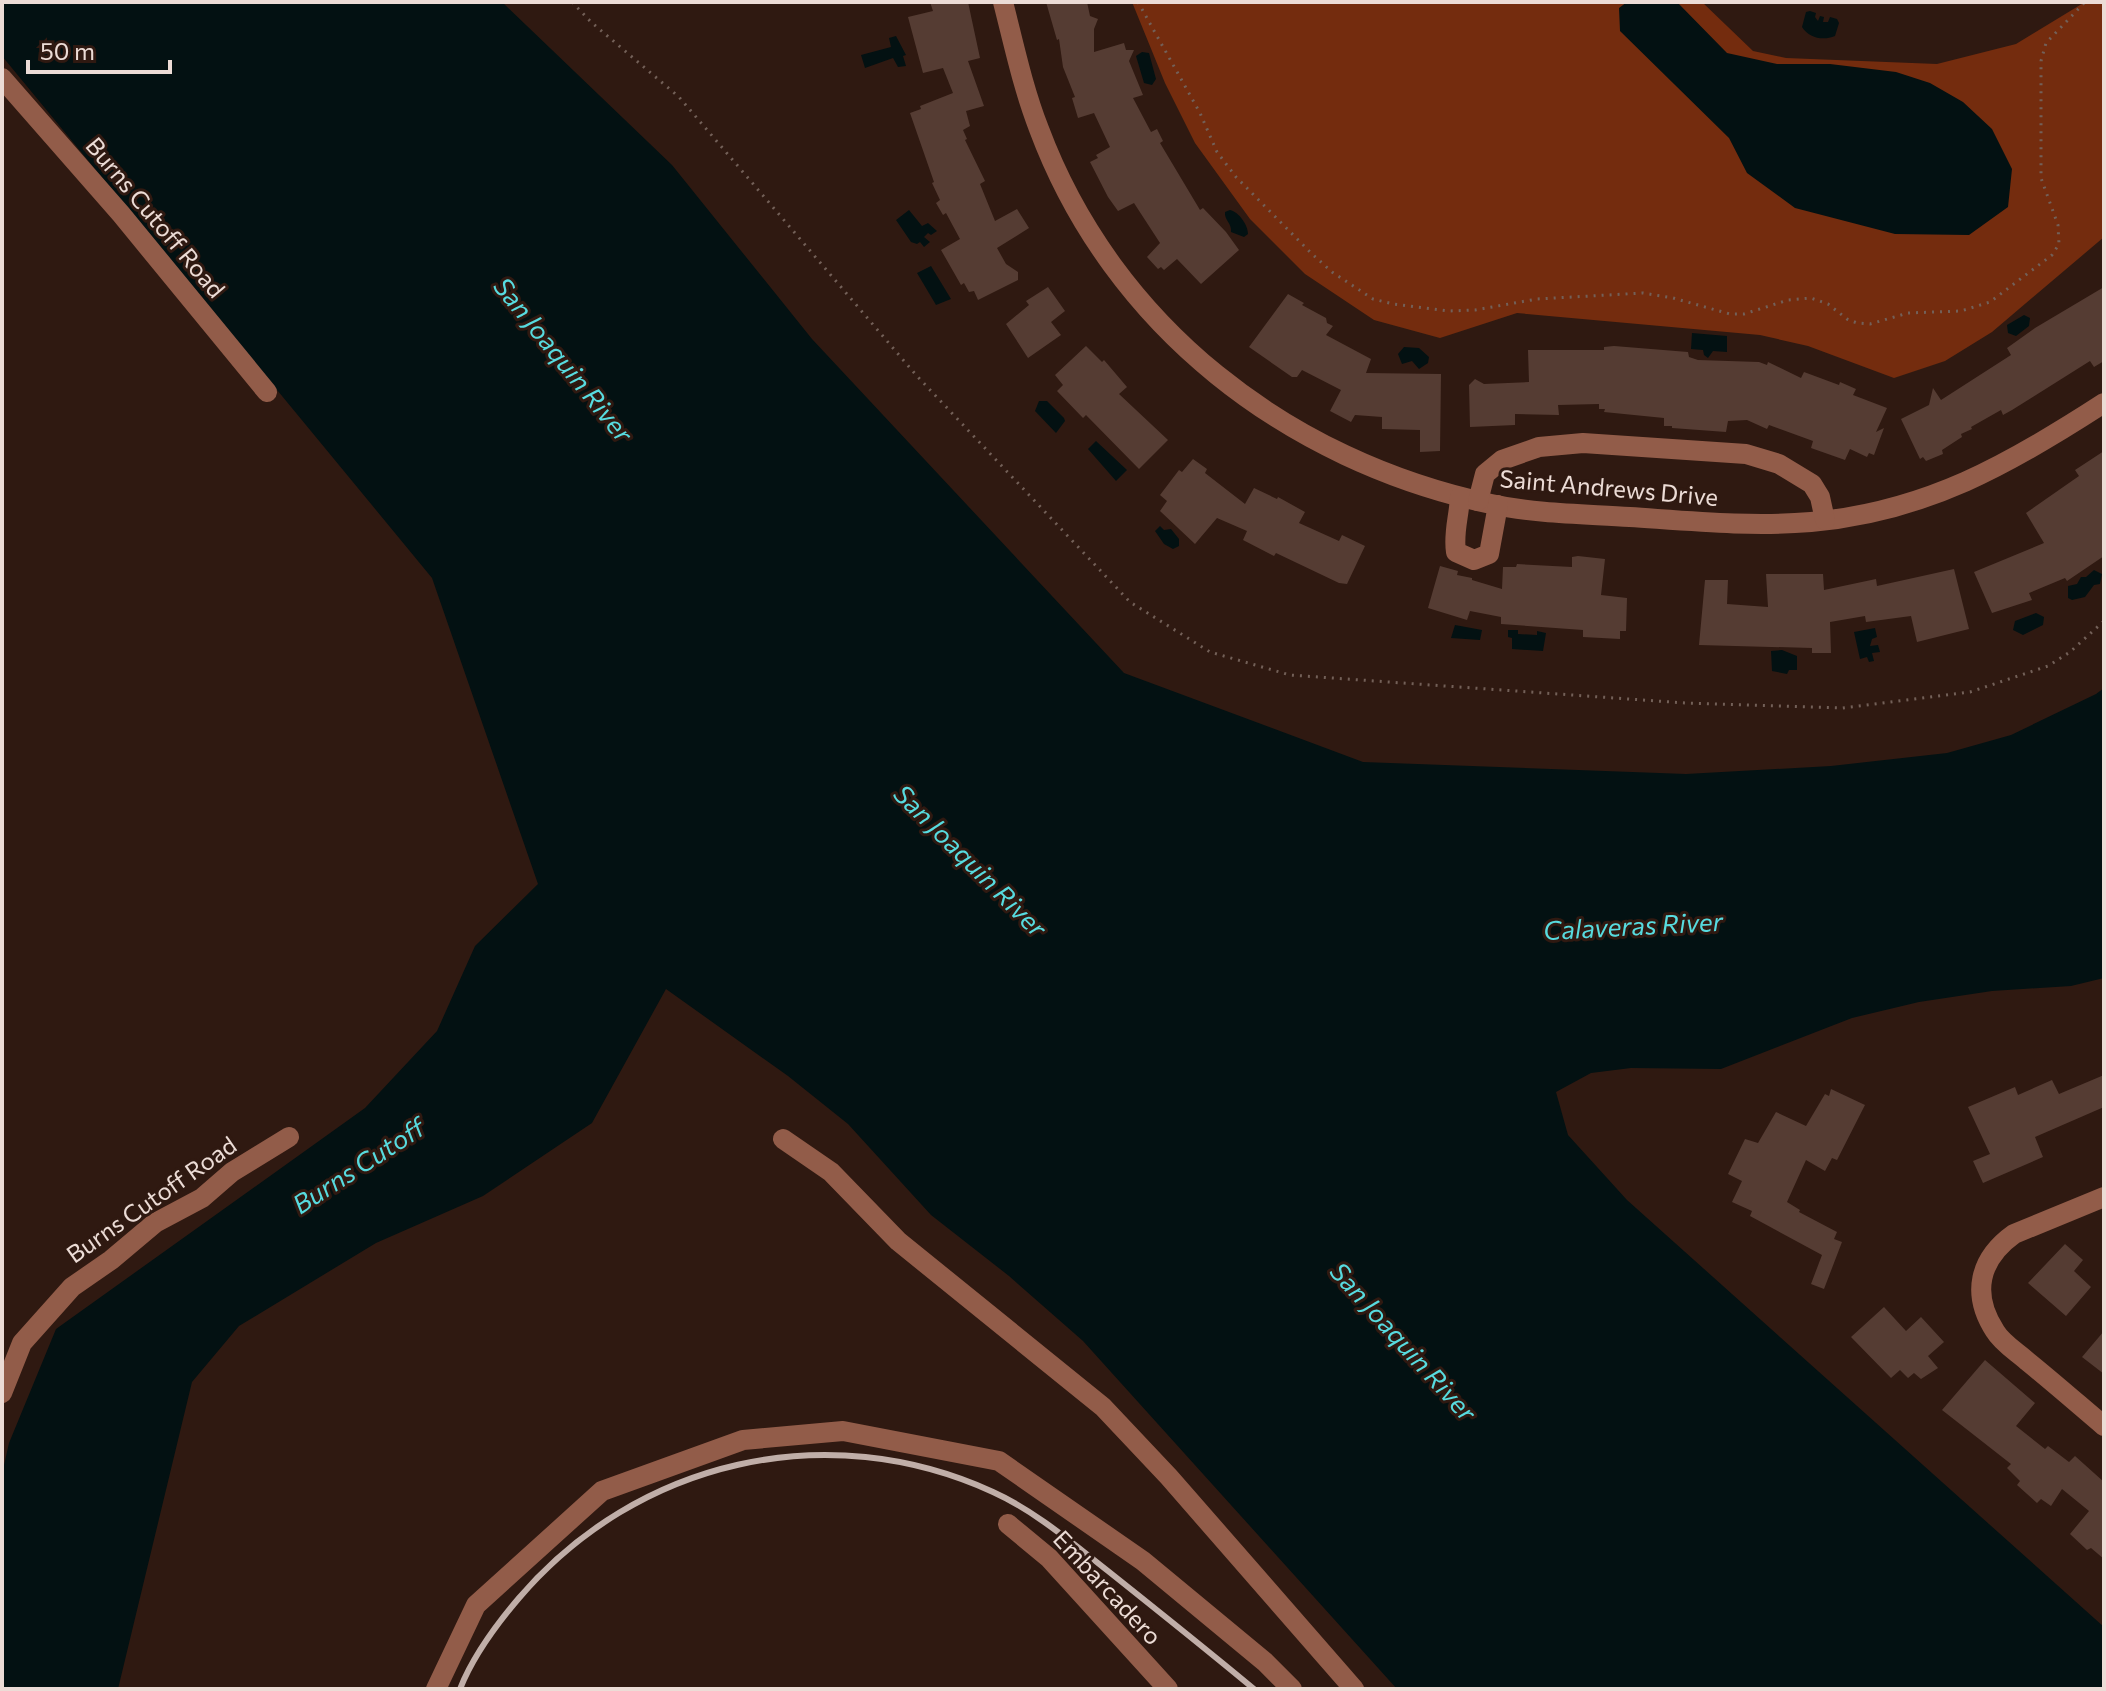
<svg xmlns="http://www.w3.org/2000/svg" width="2106" height="1691" viewBox="0 0 2106 1691" font-family="Commissioner,sans-serif">
<style>
.green{fill:#742c0e}
.water{fill:#031112}
.building{fill:#553c33}
.lines{fill:none;stroke-linecap:round;stroke-linejoin:round}
.path{stroke:#736058;stroke-width:3;stroke-dasharray:2 6;stroke-linecap:butt}
.minor{stroke:#925c49;stroke-width:20}
.rail{stroke:#c0aea8;stroke-width:6}
.labels{text-anchor:middle;dominant-baseline:central;stroke-width:6;stroke-linejoin:round;paint-order:stroke}
.street-label{font-size:24px;fill:#ecdcd6;stroke:#2f1911}
.water-label{font-size:26px;font-style:italic;fill:#57dbdf;stroke:#2f1911}
</style>
<rect width="100%" height="100%" fill="#2f1911"/>
<polygon class="green" points="1132,2 1702,2 1753,51 1786,58 1937,64 2016,44 2085,2 2104,2 2104,237 1992,332 1945,361 1894,378 1808,346 1760,335 1517,313 1440,338 1374,320 1305,274 1250,219 1195,143 1165,83"/>
<g class="water">
<polygon points="2,2 502,2 672,165 812,339 1124,673 1363,762 1686,774 1831,766 1947,753 2011,735 2096,694 2104,688 2104,978 2071,986 1992,991 1919,1002 1852,1018 1721,1069 1631,1068 1591,1073 1556,1092 1568,1135 1627,1200 2104,1627 2104,1689 1397,1689 1083,1341 1009,1276 931,1215 848,1124 788,1076 666,989 592,1123 483,1196 376,1243 239,1326 192,1382 118,1689 2,1689 2,1474 9,1443 56,1329 365,1108 437,1031 475,946 538,884 432,578 2,56"/>
<polygon points="1627,2 1677,2 1727,53 1777,64 1830,64 1896,72 1930,83 1963,102 1992,129 2012,169 2008,207 1969,235 1895,234 1795,208 1747,173 1729,138 1620,31 1619,8"/>
<path d="M1810,11l6,2 -1,4 3,4 2,-5 4,1 -1,5h5l2,-5 7,2 2,4 -4,13c-12,5 -26,2 -33,-9l4,-15z"/>
<polygon points="896,36 906,55 903,56 906,66 898,67 893,58 865,68 861,55 891,47 889,38"/>
<polygon points="1142,52 1149,53 1156,79 1152,85 1144,83 1136,56"/>
<polygon points="909,210 922,226 928,223 937,231 931,235 928,233 924,237 930,242 924,247 920,242 917,244 911,242 896,220"/>
<path d="M1230,210c9,2 18,15 18,24l-4,3 -13,-5c1,-9 -7,-12 -6,-20z"/>
<polygon points="931,266 951,299 936,305 917,273"/>
<polygon points="2024,315 2030,318 2029,326 2016,336 2008,333 2007,325"/>
<polygon points="1692,333 1727,336 1727,352 1713,351 1708,358 1704,355 1703,350 1691,349"/>
<polygon points="1404,347 1419,348 1429,357 1428,363 1419,369 1412,361 1402,364 1398,354"/>
<polygon points="1039,401 1047,401 1064,418 1065,421 1056,433 1035,411"/>
<polygon points="1096,441 1127,470 1116,481 1088,449"/>
<polygon points="1160,526 1164,530 1171,529 1179,539 1179,546 1173,549 1164,544 1155,531"/>
<polygon points="2094,570 2102,574 2100,584 2094,585 2085,597 2072,600 2068,598 2068,586 2077,584 2081,577 2086,577"/>
<polygon points="2036,613 2044,617 2043,625 2023,635 2013,630 2015,621"/>
<polygon points="1455,625 1482,630 1480,640 1451,638"/>
<polygon points="1875,628 1877,637 1872,639 1870,646 1878,645 1880,652 1872,653 1874,661 1869,662 1867,657 1860,659 1854,632"/>
<polygon points="1508,630 1518,630 1518,634 1537,635 1537,631 1546,633 1543,651 1512,649 1512,638 1508,637"/>
<polygon points="1782,650 1797,656 1797,670 1789,670 1787,674 1772,671 1771,651"/>
</g>
<g class="building">
<polygon points="930,2 968,2 980,58 968,61 984,106 966,111 970,126 963,130 967,139 965,140 985,181 980,184 995,221 1017,209 1029,228 997,248 1006,264 1018,272 1018,280 978,300 974,291 969,292 964,283 961,285 941,250 960,239 946,213 943,215 936,203 940,200 932,183 934,182 910,113 921,109 920,106 953,93 943,68 923,73 908,17 933,11"/>
<polygon points="1046,2 1087,2 1090,16 1098,19 1094,29 1094,52 1124,43 1126,50 1134,50 1129,61 1143,95 1133,98 1151,132 1157,129 1163,141 1160,143 1200,210 1203,208 1226,232 1239,250 1201,284 1177,259 1164,270 1161,267 1158,269 1147,257 1160,243 1134,203 1118,211 1108,197 1090,162 1098,158 1096,155 1110,147 1094,113 1078,118 1072,98 1075,97 1063,67 1059,39 1057,40"/>
<polygon points="1048,287 1065,311 1051,322 1061,335 1028,358 1006,324 1029,305 1026,301"/>
<polygon points="2104,287 2104,361 2094,367 2090,361 2012,410 2003,415 2001,410 1971,427 1972,429 1961,434 1962,437 1942,450 1943,454 1926,461 1923,457 1920,459 1901,419 1929,405 1933,388 1941,400 2011,355 2007,348 2035,328"/>
<polygon points="1288,294 1304,303 1302,305 1326,318 1327,323 1333,326 1326,335 1371,359 1366,373 1441,374 1440,451 1420,452 1420,430 1382,429 1382,417 1355,415 1351,422 1330,411 1341,390 1302,370 1297,377 1292,377 1249,347"/>
<polygon points="1086,346 1102,362 1104,360 1127,387 1119,394 1168,440 1139,469 1086,415 1083,418 1057,391 1063,385 1055,375"/>
<polygon points="1614,346 1688,352 1689,357 1698,360 1759,362 1767,365 1768,362 1801,378 1804,372 1839,385 1840,382 1856,389 1853,395 1887,408 1876,432 1884,428 1874,455 1869,453 1867,457 1850,449 1845,460 1811,448 1813,441 1769,425 1767,429 1747,420 1728,421 1726,432 1672,428 1672,426 1664,426 1664,418 1604,412 1605,409 1599,409 1599,404 1558,405 1559,415 1515,414 1515,425 1470,427 1469,385 1475,379 1484,384 1529,382 1528,350 1604,350 1604,347"/>
<polygon points="2104,451 2104,556 2067,581 2065,578 2029,593 2032,600 1992,613 1974,572 2044,543 2026,513 2079,476 2075,470"/>
<polygon points="1193,459 1207,469 1205,473 1245,504 1254,488 1277,499 1278,497 1305,512 1299,523 1339,541 1342,535 1365,546 1347,584 1339,583 1276,553 1274,556 1243,540 1247,531 1217,518 1195,544 1160,511 1167,501 1160,495 1179,470 1182,472"/>
<polygon points="1578,556 1605,559 1601,595 1627,598 1626,631 1620,631 1620,639 1583,637 1583,630 1501,624 1501,617 1470,611 1467,620 1428,608 1440,566 1458,571 1457,575 1472,578 1472,580 1502,589 1503,567 1516,567 1517,564 1572,567 1572,557"/>
<polygon points="1954,569 1969,629 1917,642 1911,616 1866,622 1865,616 1830,622 1831,653 1812,653 1812,648 1699,645 1705,580 1728,580 1727,604 1768,607 1766,574 1823,574 1824,590 1876,579 1877,586"/>
<polygon points="2104,1075 2104,1107 2035,1137 2043,1157 1983,1183 1973,1161 1990,1154 1968,1107 2015,1087 2018,1095 2052,1080 2059,1094"/>
<polygon points="1831,1089 1865,1105 1837,1160 1832,1158 1825,1171 1806,1160 1787,1202 1800,1210 1799,1212 1837,1232 1834,1239 1842,1242 1824,1289 1811,1284 1822,1255 1750,1216 1752,1211 1732,1202 1742,1181 1728,1174 1745,1139 1758,1143 1776,1112 1806,1126 1825,1094 1829,1096"/>
<polygon points="2065,1244 2083,1260 2074,1271 2091,1287 2066,1316 2028,1283"/>
<polygon points="1884,1307 1906,1331 1921,1317 1944,1342 1928,1356 1938,1368 1921,1379 1914,1373 1908,1378 1900,1370 1891,1378 1851,1337"/>
<polygon points="2104,1331 2104,1374 2082,1357"/>
<polygon points="1985,1360 2035,1403 2016,1426 2045,1449 2048,1446 2069,1462 2075,1456 2104,1482 2104,1559 2091,1548 2087,1550 2070,1534 2089,1511 2062,1489 2051,1506 2041,1499 2037,1503 2017,1485 2020,1481 2007,1468 2011,1464 1942,1410"/>
</g>
<g class="lines">
<g class="path">
<polyline points="572,2 591,22 679,97 916,375 1130,602 1210,652 1290,675 1685,703 1842,708 1970,692 2048,666 2070,652 2104,621"/>
<polyline points="1138,2 1200,113 1217,152 1236,177 1311,253 1332,272 1373,299 1393,304 1449,311 1475,310 1537,299 1643,293 1673,298 1730,314 1744,314 1788,300 1811,298 1828,304 1847,319 1857,323 1870,324 1908,313 1961,311 1990,302 2052,255 2059,244 2058,225 2041,178 2041,61 2046,43 2085,2"/>
</g>
<g class="minor">
<path d="M1003,2c11,43 20,86 36,127 74,198 249,332 452,375 45,10 93,10 139,13 60,4 121,10 181,5 115,-10 199,-58 293,-119"/>
<polyline points="2,78 121,214 267,392"/>
<path d="M1460,497c-1,20 -7,36 -4,55l18,8 15,-6 9,-49"/>
<polyline points="1478,501 1485,474 1502,460 1539,447 1583,443 1746,454 1779,464 1812,484 1820,497 1825,520"/>
<polyline points="783,1139 831,1172 898,1241 1103,1407 1169,1477 1354,1689"/>
<path d="M2104,1197l-90,37c-35,25 -43,60 -19,97 7,12 22,21 32,30 26,21 51,43 77,65"/>
<polyline points="2,1393 22,1343 72,1287 111,1260 155,1223 202,1198 232,1172 289,1137"/>
<polyline points="1008,1524 1049,1558 1168,1689"/>
<polyline points="436,1689 476,1605 602,1491 743,1440 843,1431 999,1461 1143,1561 1265,1662 1292,1689"/>
</g>
<path class="rail" d="M460,1689c13,-33 36,-64 59,-91 118,-138 308,-182 474,-106 42,19 78,50 115,79 49,39 98,78 146,118"/>
</g>
<g class="labels">
<g class="street-label">
<text transform="translate(156 217) rotate(50)">Burns Cutoff Road</text>
<text transform="translate(1609 487) rotate(5)">Saint Andrews Drive</text>
<text transform="translate(151 1199) rotate(-35)">Burns Cutoff Road</text>
<text transform="translate(1108 1587) rotate(47)">Embarcadero</text>
</g>
<g class="water-label">
<text transform="translate(564 359) rotate(51)">San Joaquin River</text>
<text transform="translate(971 860) rotate(45)">San Joaquin River</text>
<text transform="translate(1633 925) rotate(-3)">Calaveras River</text>
<text transform="translate(358 1165) rotate(-33)">Burns Cutoff</text>
<text transform="translate(1404 1341) rotate(48)">San Joaquin River</text>
</g>
</g>
<rect width="2106" height="1691" fill="none" stroke="#ecdcd6" stroke-width="8"/>
<path d="M28 60v12h142v-12" fill="none" stroke="#ecdcd6" stroke-width="4"/>
<text x="40" y="60" font-size="24" fill="#ecdcd6" stroke="#2f1911" stroke-width="6" paint-order="stroke">50 m</text>
</svg>
